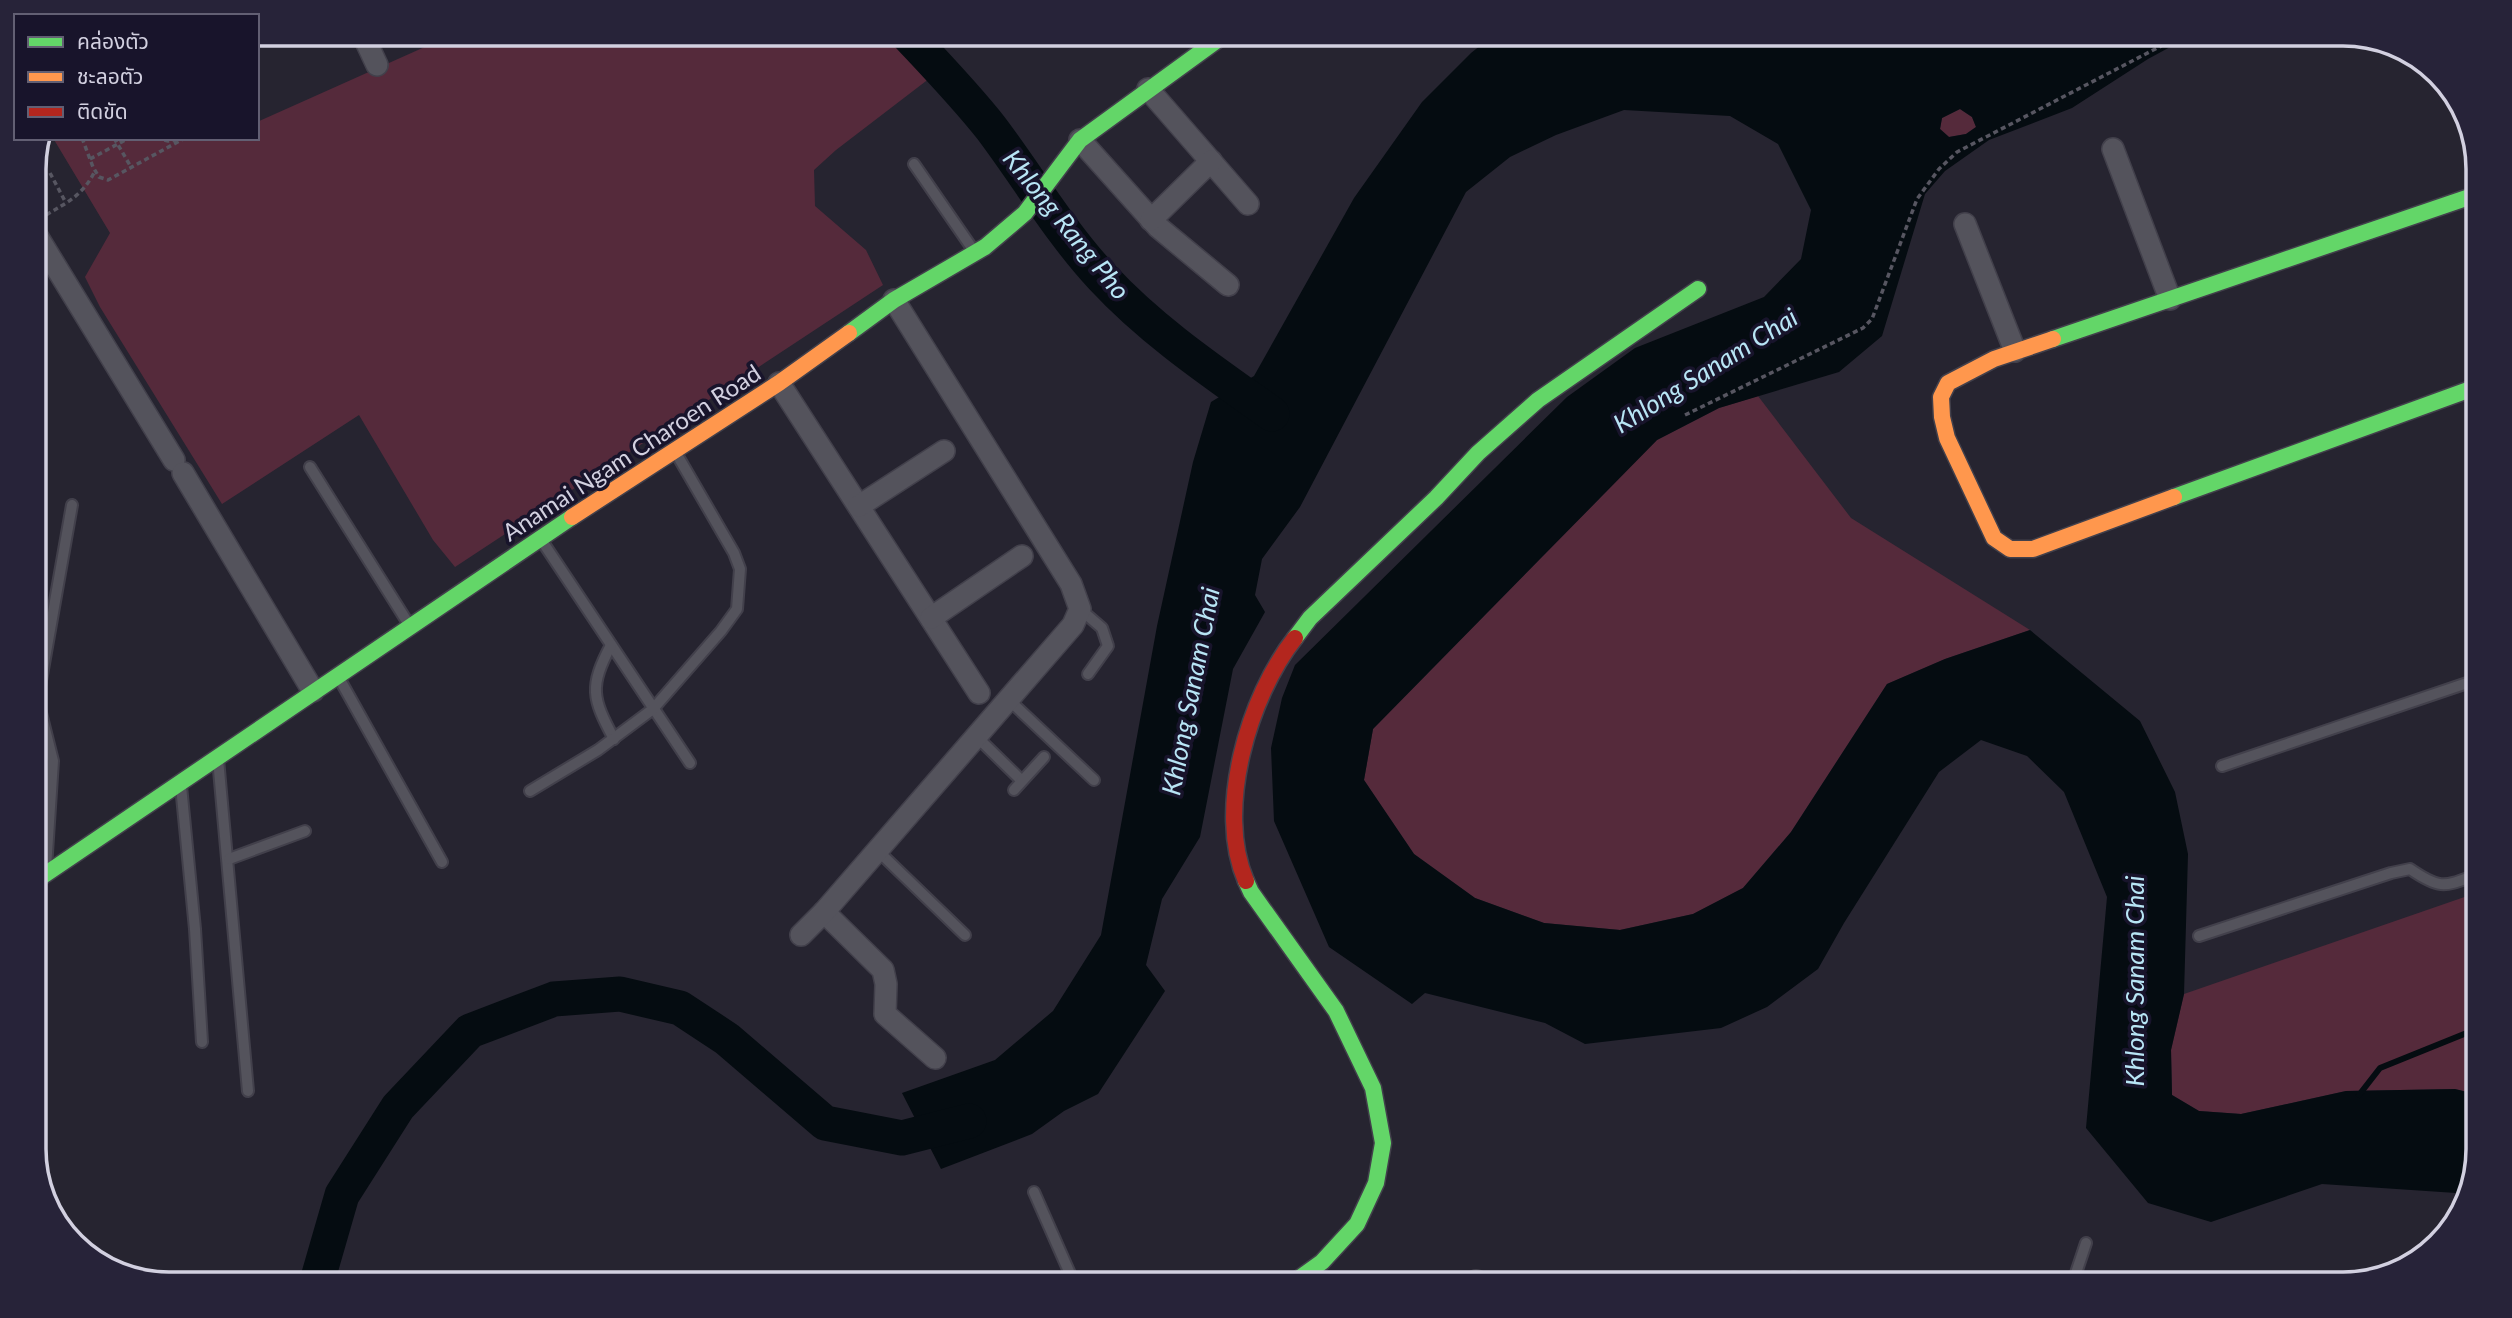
<svg xmlns="http://www.w3.org/2000/svg" width="2512" height="1318" viewBox="0 0 2512 1318" font-family="Lato,'Noto Sans Thai',sans-serif">
<style>
.green{fill:#552a3b}
.water{fill:#050c11;fill-rule:evenodd}
.lines{fill:none;stroke-linecap:round;stroke-linejoin:round}
.stream{stroke:#050c11;stroke-width:6}
.river{stroke:#050c11;stroke-width:35}
.lane-casing{stroke:#42404b;stroke-width:14}
.street-casing{stroke:#42404b;stroke-width:24}
.fast-casing{stroke:#42404b;stroke-width:19}
.slow-casing{stroke:#42404b;stroke-width:19}
.jam-casing{stroke:#42404b;stroke-width:19}
.path{stroke:#575661;stroke-width:3.5;stroke-dasharray:5 3.5;stroke-linecap:butt}
.lane{stroke:#54535c;stroke-width:10}
.street{stroke:#54535c;stroke-width:21}
.fast{stroke:#63d668;stroke-width:16}
.slow{stroke:#ff974d;stroke-width:16}
.jam{stroke:#b3261e;stroke-width:16}
.labels{text-anchor:middle;dominant-baseline:central;stroke-width:7;stroke-linejoin:round;paint-order:stroke}
.street-label{font-size:24px;fill:#d2d0e0;stroke:#18142b}
.water-label{font-size:26px;font-style:italic;fill:#b8e5f5;stroke:#18142b}
.rim{fill:none;stroke:#d2d0e0;stroke-width:3.5}
</style>
<rect width="100%" height="100%" fill="#262430"/>
<g class="green">
<polygon points="456,33 895,33 918,57 930,78 836,150 814,170 815,206 866,250 883,285 455,567 433,540 359,415 222,504 100,307 85,277 110,233 53,138 257,138 257,122"/>
<polygon points="1960,109 1972,117 1976,127 1966,134 1949,137 1940,129 1942,118"/>
<polygon points="1758,396 1851,518 2030,630 1945,659 1887,684 1791,832 1743,888 1693,914 1620,930 1544,923 1475,898 1414,854 1364,780 1373,729 1657,440 1719,408"/>
<polygon points="2479,892 2479,1095 2455,1089 2346,1091 2241,1114 2199,1111 2172,1095 2171,1050 2184,994"/>
</g>
<path class="water" d="M1496,33h700l-48,26 -76,49 -83,32 -44,31 -20,23 -43,142 -43,36 -120,36 -62,32 -284,289 -9,51 50,74 61,44 69,25 76,7 73,-16 50,-26 48,-56 96,-148 58,-25 85,-29 110,91 35,71 13,62 -4,140 -13,56 1,45 27,16 42,3 105,-23 109,-2 24,6v55l-11,48 -12,-5 -134,-9 -111,38 -63,-19 -62,-75 21,-231 -43,-105 -37,-36 -46,-16 -42,32 -95,151 -26,46 -51,38 -46,21 -136,16 -40,-21 -120,-30 -13,11 -83,-57 -55,-126 -3,-73 11,-50 13,-33 272,-268 68,-49 129,-51 37,-38 10,-49 -33,-66 -48,-28 -106,-6 -68,25 -46,22 -44,35 -166,315 -38,52 -7,36 10,17 -32,57 -33,168 -38,62 -16,66 19,26 -67,103 -34,17 -32,23 -91,35 -39,-76 93,-33 58,-49 48,-76 56,-309 36,-164 18,-60 43,-26 100,-178 68,-96 49,-49zM1960,109l12,8 4,10 -10,7 -17,3 -9,-8 2,-11z"/>
<g class="lines">
<polyline class="stream" points="2359,1095 2380,1068 2479,1028"/>
<g class="river">
<path d="M906,33c29,31 59,62 85,95 37,49 69,104 111,149 50,54 111,95 170,137"/>
<polyline points="316,1285 342,1195 398,1107 470,1031 554,999 620,994 680,1008 727,1039 825,1123 902,1138 969,1121"/>
</g>
<defs>
<g id="lane">
<polyline points="914,164 974,251"/>
<polyline points="310,467 408,623"/>
<polyline points="542,541 690,763"/>
<polyline points="1080,609 1102,628 1108,646 1088,674"/>
<path d="M611,645c-22,42 -19,53 3,94"/>
<polyline points="339,678 442,862"/>
<polyline points="1008,699 1094,780"/>
<polyline points="976,736 1021,780"/>
<polyline points="218,759 248,1091"/>
<polyline points="2222,766 2479,679"/>
<polyline points="181,786 195,929 202,1042"/>
<polyline points="1014,790 1044,757"/>
<polyline points="530,791 598,750 653,709 721,631 737,609 740,569 734,553 676,453"/>
<polyline points="876,849 965,935"/>
<polyline points="229,859 305,831"/>
<polyline points="46,868 53,761 40,709 39,692 72,505"/>
<path d="M2199,936l192,-63 19,-4c32,22 35,17 69,5"/>
<polyline points="1034,1192 1075,1285"/>
<polyline points="1788,1285 1794,1277 1832,1285"/>
<polyline points="2072,1285 2086,1243"/>
</g>
<g id="street">
<polyline points="362,33 377,65"/>
<polyline points="1148,89 1248,204"/>
<polyline points="1080,140 1158,227 1228,285"/>
<polyline points="2113,149 2170,299"/>
<polyline points="1151,220 1211,161"/>
<polyline points="1965,224 2015,351"/>
<polyline points="34,231 174,460"/>
<polyline points="779,383 979,693"/>
<polyline points="183,473 313,691"/>
<polyline points="859,506 944,451"/>
<polyline points="931,618 1022,556"/>
<polyline points="824,912 883,970 886,984 885,1014 935,1058"/>
<polyline points="801,935 824,912 1073,625 1080,609 1071,584 894,300"/>
<polyline points="1468,1285 1476,1281 1486,1285"/>
</g>
<g id="fast">
<polyline points="849,333 894,300 985,247 1025,213 1080,140 1227,33"/>
<polyline points="2053,339 2478,194"/>
<polyline points="2174,497 2479,386"/>
<polyline points="1295,638 1310,618 1436,498 1478,453 1538,400 1698,289"/>
<polyline points="1246,881 1251,892 1336,1011 1373,1088 1383,1143 1376,1183 1357,1224 1322,1262 1290,1285"/>
<polyline points="34,882 572,517"/>
</g>
<g id="slow">
<polyline points="2053,339 1994,359 1948,383 1941,397 1942,417 1947,438 1994,538 2010,549 2033,549 2174,497"/>
<polyline points="572,517 779,383 849,333"/>
</g>
<path id="jam" d="M1246,881c-31,-71 3,-185 49,-243"/>
</defs>
<use href="#lane" class="lane-casing"/>
<use href="#street" class="street-casing"/>
<use href="#fast" class="fast-casing"/>
<use href="#slow" class="slow-casing"/>
<use href="#jam" class="jam-casing"/>
<g class="path">
<polyline points="82,138 93,167 99,177 108,180 185,138"/>
<polyline points="114,138 131,167"/>
<polyline points="156,138 168,141 178,140"/>
<polyline points="90,159 129,138"/>
<polyline points="50,173 66,203"/>
<path d="M46,215c22,-13 37,-20 49,-44"/>
<polyline points="1685,415 1863,328 1872,319 1917,199 1939,169 1957,152 2186,33"/>
</g>
<use href="#lane" class="lane"/>
<use href="#street" class="street"/>
<use href="#fast" class="fast"/>
<use href="#slow" class="slow"/>
<use href="#jam" class="jam"/>
</g>
<g class="labels">
<g class="street-label">
<text transform="translate(631 452) rotate(-33)">Anamai Ngam Charoen Road</text>
</g>
<g class="water-label">
<text transform="translate(1067 224) rotate(51)">Khlong Rang Pho</text>
<text transform="translate(1705 370) rotate(-32)">Khlong Sanam Chai</text>
<text transform="translate(1190 691) rotate(-79)">Khlong Sanam Chai</text>
<text transform="translate(2134 981) rotate(-90)">Khlong Sanam Chai</text>
</g>
</g>
<path d="M0 0H2512V1318H0ZM169 46H2343A123 123 0 0 1 2466 169V1149A123 123 0 0 1 2343 1272H169A123 123 0 0 1 46 1149V169A123 123 0 0 1 169 46Z" fill="#272339" fill-rule="evenodd"/>
<path class="rim" d="M169 46H2343A123 123 0 0 1 2466 169V1149A123 123 0 0 1 2343 1272H169A123 123 0 0 1 46 1149V169A123 123 0 0 1 169 46Z"/>
<rect x="14" y="14" width="245" height="126" fill="#18142b" stroke="#625f73" stroke-width="2"/>
<rect x="28" y="37" width="35" height="10" fill="#63d668" stroke="#625f73" stroke-width="2"/>
<text x="77" y="49" font-size="21" fill="#d2d0e0">คล่องตัว</text>
<rect x="28" y="72" width="35" height="10" fill="#ff974d" stroke="#625f73" stroke-width="2"/>
<text x="77" y="84" font-size="21" fill="#d2d0e0">ชะลอตัว</text>
<rect x="28" y="107" width="35" height="10" fill="#b3261e" stroke="#625f73" stroke-width="2"/>
<text x="77" y="119" font-size="21" fill="#d2d0e0">ติดขัด</text>
</svg>
